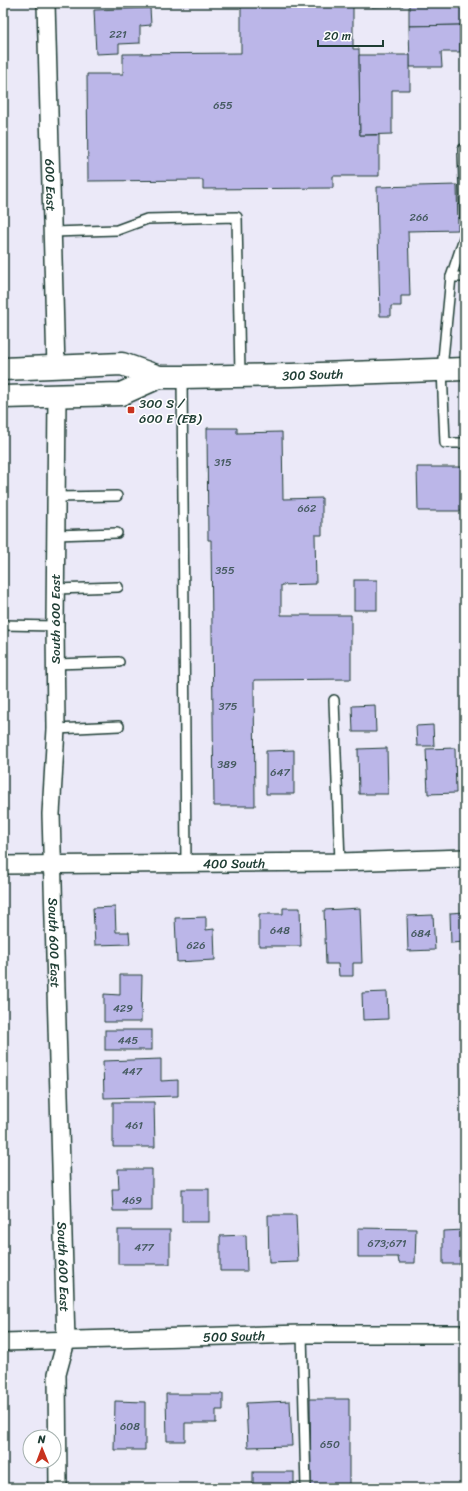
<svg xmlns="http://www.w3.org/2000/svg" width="468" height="1491" viewBox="0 0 468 1491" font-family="Sriracha,sans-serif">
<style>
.building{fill:#bbb6e8;stroke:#1f3d34}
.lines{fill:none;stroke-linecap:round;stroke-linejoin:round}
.service-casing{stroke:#1f3d34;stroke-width:12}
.minor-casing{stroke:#1f3d34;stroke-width:20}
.primary-casing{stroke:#1f3d34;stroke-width:25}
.service{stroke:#fff;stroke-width:9}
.minor{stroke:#fff;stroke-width:17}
.primary{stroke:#fff;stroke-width:22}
.poi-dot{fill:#c8321e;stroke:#fff;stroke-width:1.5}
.labels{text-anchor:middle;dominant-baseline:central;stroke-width:3;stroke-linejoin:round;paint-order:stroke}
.number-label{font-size:11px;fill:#465b61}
.street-label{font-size:13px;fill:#1f3d34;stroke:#fff}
.poi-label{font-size:13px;fill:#1f3d34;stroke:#fff;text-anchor:start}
</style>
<rect width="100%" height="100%" fill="#ebe9f8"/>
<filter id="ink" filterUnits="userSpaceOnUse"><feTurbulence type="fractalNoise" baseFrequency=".025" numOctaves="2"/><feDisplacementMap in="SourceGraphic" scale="8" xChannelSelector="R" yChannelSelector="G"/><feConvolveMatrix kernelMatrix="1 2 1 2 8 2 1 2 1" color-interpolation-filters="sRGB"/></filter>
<g filter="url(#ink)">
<g class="building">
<polygon points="241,3 353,3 353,49 359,49 360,135 379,135 379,176 333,176 333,188 203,189 203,180 88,181 87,74 123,74 123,54 241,53"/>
<polygon points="372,3 403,3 403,6 372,7"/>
<polygon points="409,3 465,3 465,25 409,26"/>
<polygon points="150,8 151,25 140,26 140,43 119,44 119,53 96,54 94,10"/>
<polygon points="460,25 460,52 441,52 442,67 410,67 409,26"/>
<polygon points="359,55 410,55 410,90 392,90 392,134 360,135"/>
<polygon points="457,185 458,230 408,231 410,296 401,296 401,306 391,306 391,316 380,316 377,187"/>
<polygon points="207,428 237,428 237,433 282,432 283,499 322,498 322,535 315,535 316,584 281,585 281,615 351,615 351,679 254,680 255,806 214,806 211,540 208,540"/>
<polygon points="417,467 465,467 465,511 418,511"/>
<rect x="354" y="580" width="23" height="30"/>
<polygon points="375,705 376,732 353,732 352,706"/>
<polygon points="433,725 434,746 417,746 416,726"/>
<polygon points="387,748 388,794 359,794 358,749"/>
<polygon points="455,748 456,793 428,794 426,749"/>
<polygon points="294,750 294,794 266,794 266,751"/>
<polygon points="115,907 116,932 129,932 130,944 95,945 93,908"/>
<polygon points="283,908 300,908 301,946 259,946 259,914 283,914"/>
<polygon points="360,908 362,963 353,963 353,976 339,976 338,964 326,964 324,910"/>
<polygon points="465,912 465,942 451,943 450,913"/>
<polygon points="433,915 435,950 408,951 407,916"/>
<polygon points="206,917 206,930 214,929 215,960 177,962 175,918"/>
<polygon points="120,975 142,975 141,1022 104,1022 104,994 120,995"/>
<polygon points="387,992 388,1019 363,1020 362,993"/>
<rect x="105" y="1030" width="47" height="20"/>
<polygon points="161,1059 161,1081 178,1080 178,1096 104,1098 103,1061"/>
<polygon points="113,1102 154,1102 155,1147 113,1147"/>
<polygon points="118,1169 152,1169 152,1211 113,1211 112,1189 119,1189"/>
<rect x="182" y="1189" width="27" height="33"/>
<polygon points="268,1215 296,1215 298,1262 269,1263"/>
<polygon points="358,1228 416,1229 415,1263 399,1263 398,1257 358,1257"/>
<rect x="118" y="1230" width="52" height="34"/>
<polygon points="465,1230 465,1264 443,1264 443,1231"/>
<polygon points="246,1235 247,1271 220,1271 220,1236"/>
<polygon points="166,1394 223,1394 223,1410 216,1410 216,1423 185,1423 185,1441 167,1441"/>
<polygon points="310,1399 349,1399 349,1488 311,1488"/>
<polygon points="115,1401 145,1402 145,1450 114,1450"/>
<polygon points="290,1401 292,1446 248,1447 246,1403"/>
<rect x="253" y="1472" width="41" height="16"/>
</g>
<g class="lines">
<defs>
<g id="service">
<polyline points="465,149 463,149 465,218"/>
<polyline points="53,232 117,230 147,219 237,217 240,375"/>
<polyline points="465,235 451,277 442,369 445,443 465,443"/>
<polyline points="451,277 465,277"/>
<polyline points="182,377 186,863"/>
<polyline points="56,497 117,496"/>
<polyline points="55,535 117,533"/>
<polyline points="55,589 118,587"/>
<polyline points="3,625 55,626"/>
<polyline points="55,664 119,662"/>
<polyline points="334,700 340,862"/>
<polyline points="56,729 119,726"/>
<polyline points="302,1334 306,1488"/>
</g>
<g id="minor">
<path id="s1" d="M46,3l10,365"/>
<path id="s2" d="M57,396l-2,230 1,103 -5,85 15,527 -9,33 1,114"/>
<path id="s3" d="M3,865l337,-3 125,-4"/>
<path id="s4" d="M3,1342l299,-8h163"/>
</g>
<g id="primary">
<path id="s5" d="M3,369l119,-5 37,13h23l109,-2 174,-6"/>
<polyline points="3,397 121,394 159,377"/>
</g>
</defs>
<use href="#service" class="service-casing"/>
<use href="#minor" class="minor-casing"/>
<use href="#primary" class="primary-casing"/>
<use href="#service" class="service"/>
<use href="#minor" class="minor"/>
<use href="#primary" class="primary"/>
</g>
</g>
<rect class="poi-dot" x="127" y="406" width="8" height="8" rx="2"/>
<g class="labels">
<g class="number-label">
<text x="118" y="34">221</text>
<text x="223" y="105">655</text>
<text x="419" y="217">266</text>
<text x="223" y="462">315</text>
<text x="307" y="508">662</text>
<text x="225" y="570">355</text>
<text x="228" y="706">375</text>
<text x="227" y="764">389</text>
<text x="280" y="772">647</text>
<text x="280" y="930">648</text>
<text x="421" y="933">684</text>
<text x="196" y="945">626</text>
<text x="123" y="1008">429</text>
<text x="128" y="1040">445</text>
<text x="132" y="1071">447</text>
<text x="134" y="1125">461</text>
<text x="132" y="1200">469</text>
<text x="387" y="1243">673;671</text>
<text x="144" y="1247">477</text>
<text x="130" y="1426">608</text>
<text x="330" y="1444">650</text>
</g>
<g class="street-label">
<text stroke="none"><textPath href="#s1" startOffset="182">600 East</textPath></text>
<text stroke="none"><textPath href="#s5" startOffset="312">300 South</textPath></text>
<text transform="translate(55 619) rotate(-90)">South 600 East</text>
<text stroke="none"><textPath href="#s3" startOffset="231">400 South</textPath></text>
<text stroke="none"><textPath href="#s2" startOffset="547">South 600 East</textPath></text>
<text stroke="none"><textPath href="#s2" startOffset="871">South 600 East</textPath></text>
<text stroke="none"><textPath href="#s4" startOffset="231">500 South</textPath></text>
</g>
<g class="poi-label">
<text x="139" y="403">300 S /<tspan x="139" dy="15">600 E (EB)</tspan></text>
</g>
</g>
<rect width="468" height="1491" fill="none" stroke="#fff" stroke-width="16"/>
<rect x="8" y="8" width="452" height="1475" fill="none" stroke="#1f3d34" stroke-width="1.5" filter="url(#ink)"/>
<g transform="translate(42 1449) rotate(359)"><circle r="19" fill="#ffffff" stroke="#a5b1ae"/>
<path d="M0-3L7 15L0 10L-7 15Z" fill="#c8321e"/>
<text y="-6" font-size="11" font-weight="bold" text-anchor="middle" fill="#1f3d34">N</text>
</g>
<path d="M318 40v6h65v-6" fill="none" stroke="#1f3d34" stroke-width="2"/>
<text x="324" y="40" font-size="12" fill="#1f3d34" stroke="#ffffff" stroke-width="3" paint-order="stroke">20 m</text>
</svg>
